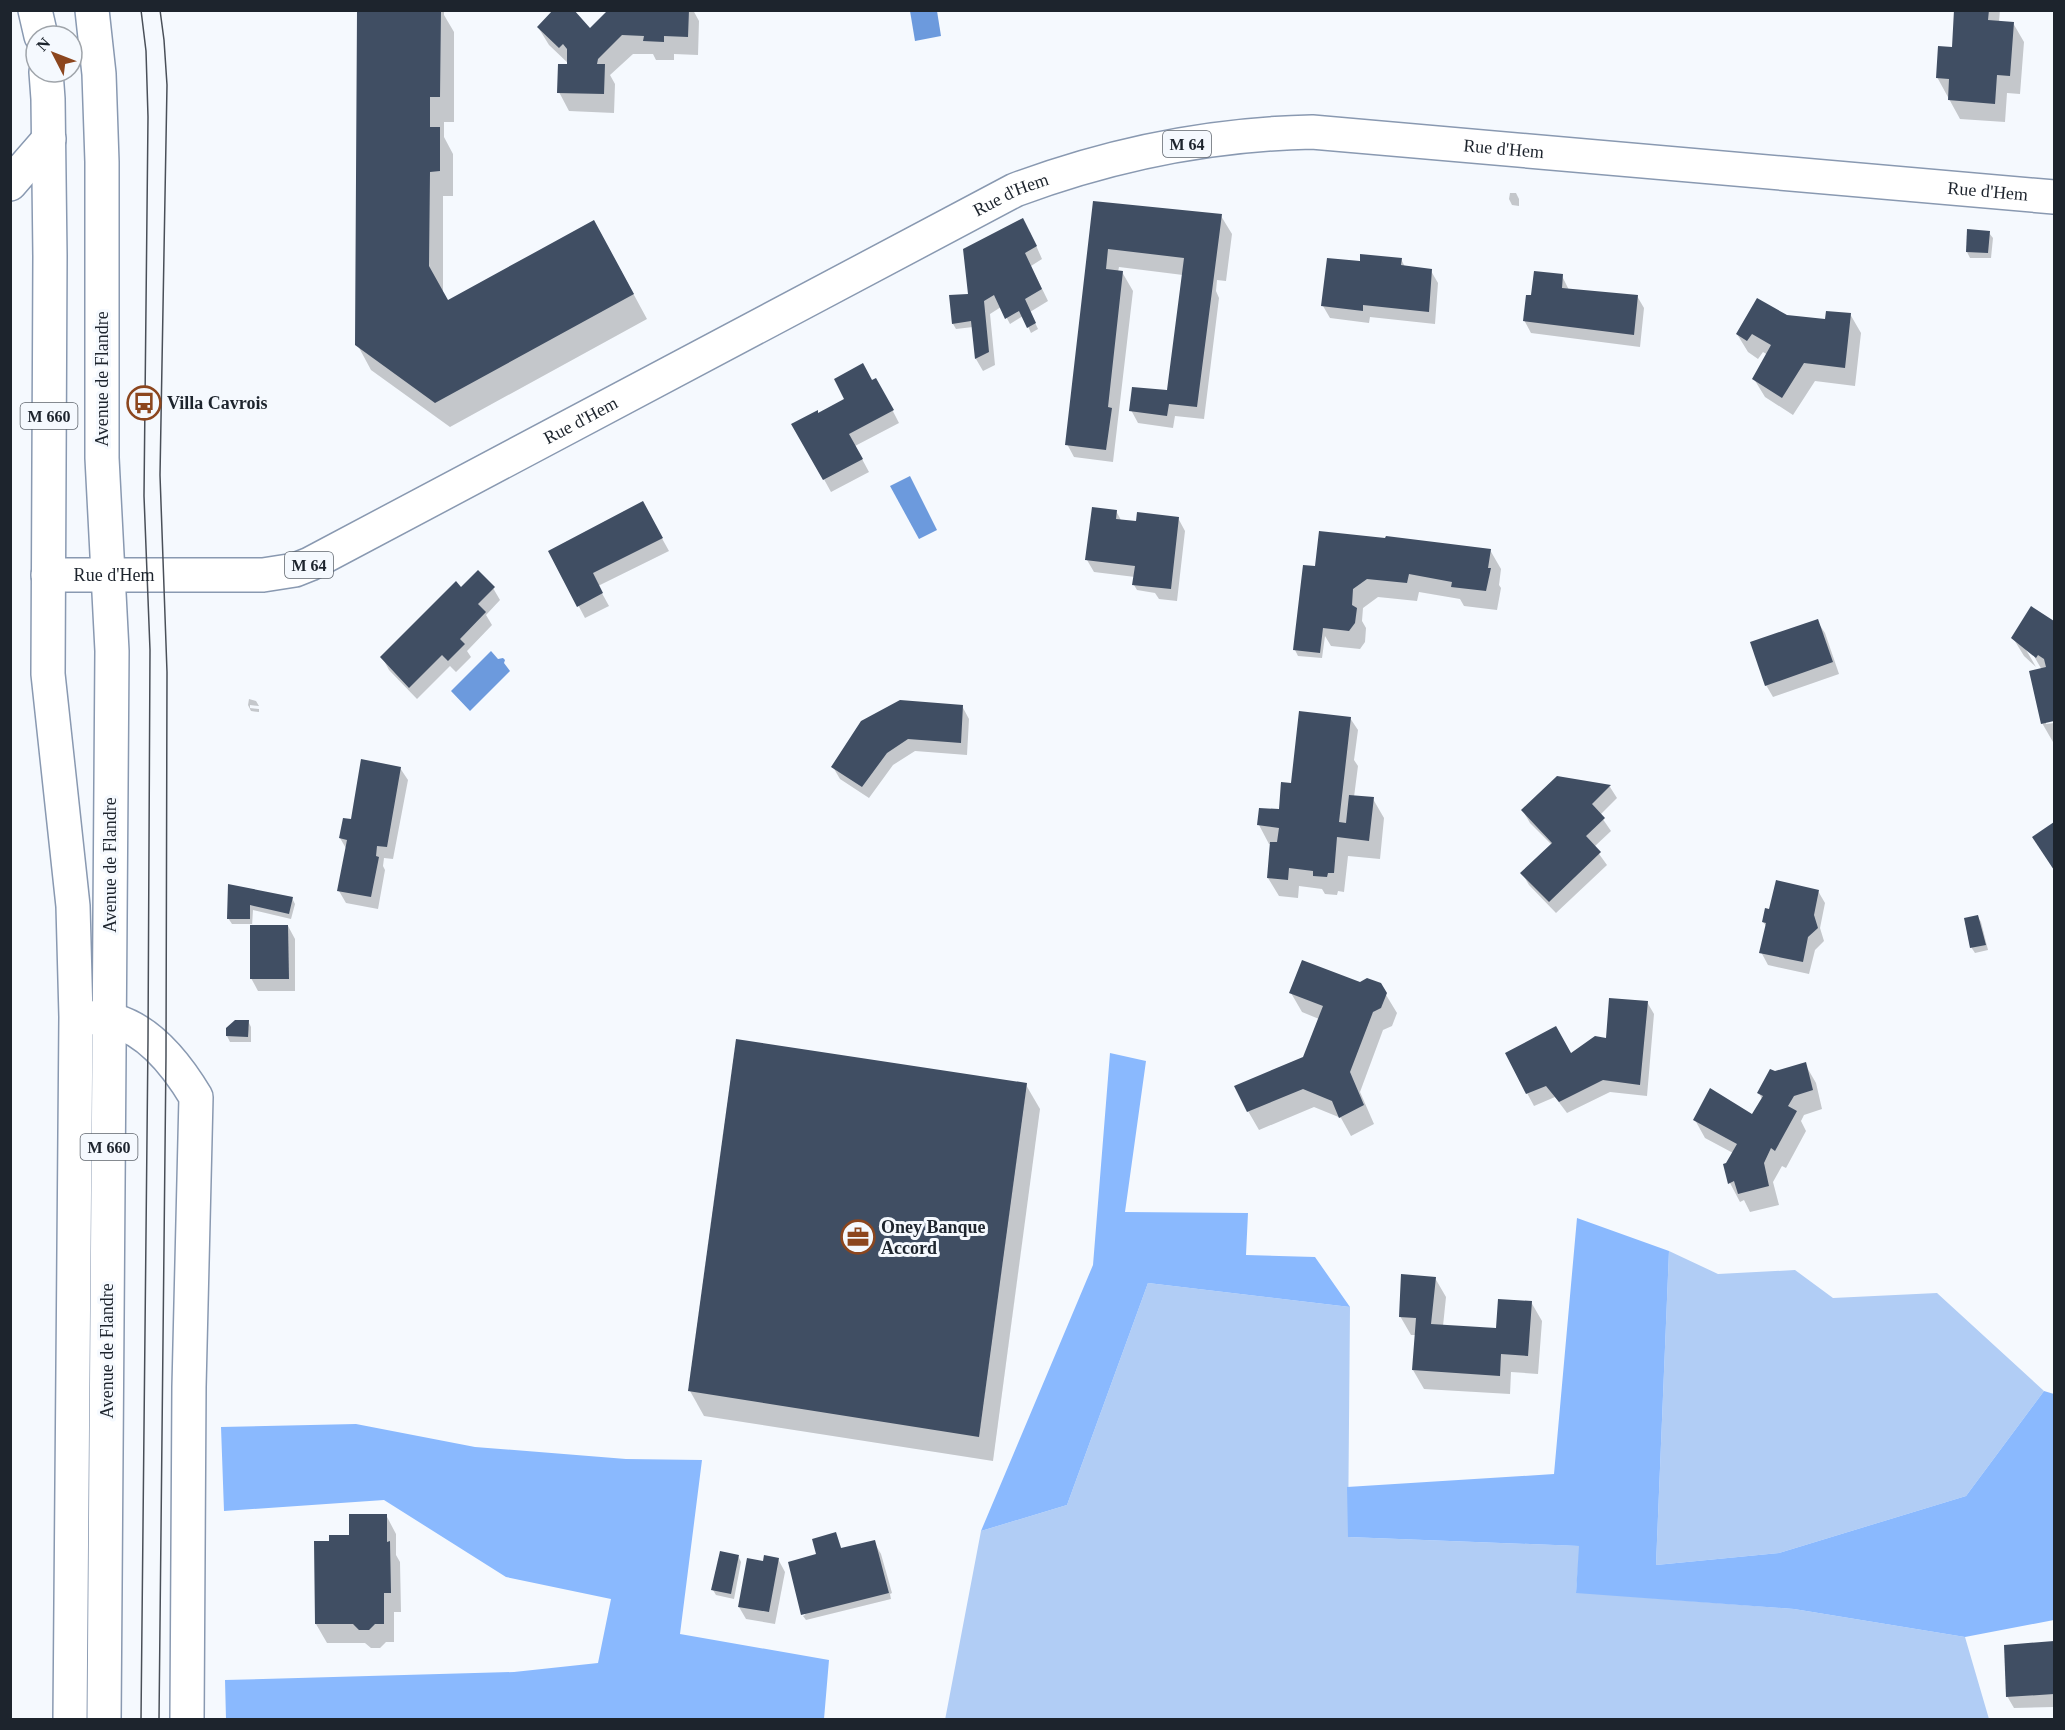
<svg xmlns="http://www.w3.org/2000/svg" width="2065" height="1730" viewBox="0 0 2065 1730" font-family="Georgia,serif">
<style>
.green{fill:#b1cdf5}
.forest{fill:#8ab9fe}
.water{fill:#6c9add}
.shadow{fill:#0003}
.building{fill:#404e63}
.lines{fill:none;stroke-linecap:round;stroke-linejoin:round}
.tertiary-casing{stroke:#8999b1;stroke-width:36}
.primary-casing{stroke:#8999b1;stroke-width:36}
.tertiary{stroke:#fff;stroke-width:33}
.primary{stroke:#fff;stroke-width:33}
.tram{stroke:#494f58;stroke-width:1.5}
.labels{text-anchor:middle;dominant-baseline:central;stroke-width:6;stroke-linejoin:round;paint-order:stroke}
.shield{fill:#f5f9fe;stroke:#5e646c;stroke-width:1.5}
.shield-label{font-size:16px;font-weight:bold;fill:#1d242d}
.street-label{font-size:18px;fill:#1d242d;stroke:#f5f9fe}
.poi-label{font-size:18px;font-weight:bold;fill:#1d242d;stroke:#f5f9fe;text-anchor:start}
</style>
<rect width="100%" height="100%" fill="#f5f9fe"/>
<g class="green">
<polygon points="1669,1251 1718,1274 1795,1270 1833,1298 1937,1293 2044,1391 1966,1496 1779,1553 1656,1565"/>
<polygon points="1148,1283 1350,1307 1348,1537 1580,1546 1576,1592 1794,1609 1965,1637 1989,1719 945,1720 981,1531 1067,1505"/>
</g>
<g class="forest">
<polygon points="1110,1053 1146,1061 1125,1212 1248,1213 1246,1255 1315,1257 1350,1307 1148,1283 1067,1505 981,1531 1093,1265"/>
<polygon points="1577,1218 1669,1251 1656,1565 1779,1553 1966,1496 2044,1391 2054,1394 2054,1620 1965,1637 1794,1609 1576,1593 1579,1546 1348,1537 1347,1487 1554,1474"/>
<polygon points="356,1424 475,1447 626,1459 702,1460 680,1634 829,1660 824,1719 226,1719 225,1680 514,1672 598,1663 611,1599 506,1577 384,1500 224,1511 221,1427"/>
</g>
<g class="water">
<polygon points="910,11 937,11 941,36 915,41"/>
<polygon points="910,476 937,530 919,539 890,486"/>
<polygon points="491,651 498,659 503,658 505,660 504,663 510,671 470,711 451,691"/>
</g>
<g class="shadow">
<polygon points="358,10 444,10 444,15 454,32 454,122 444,122 444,137 453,154 453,196 443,196 443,293 448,302 608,247 647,319 450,427 371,370 357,344"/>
<polygon points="610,10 693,10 699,21 698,55 674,54 674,60 656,60 653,54 633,54 610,75 615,84 614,113 569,111 559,92 570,65 549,45 538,27 589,30"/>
<polygon points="1956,10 2000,10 1999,22 2013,23 2024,42 2020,94 2007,93 2005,122 1960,119 1937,77 1953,49"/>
<polygon points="1510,193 1516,193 1519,199 1519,206 1512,205 1509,199"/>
<polygon points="1094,203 1221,216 1232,234 1226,281 1217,280 1216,291 1219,298 1204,419 1175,416 1173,428 1138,423 1131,410 1168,391 1183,275 1119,267 1118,272 1122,272 1133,291 1113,462 1074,457 1067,444"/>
<polygon points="1030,232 1042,259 1031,266 1048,301 1030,312 1038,329 1031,333 1023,316 1010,324 1001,307 990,314 995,365 983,371 976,359 973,327 956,329 953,324 969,296"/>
<polygon points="1989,233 1993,238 1991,258 1970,258 1967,252"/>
<polygon points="1401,259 1405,267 1431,271 1438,283 1435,324 1370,317 1369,323 1330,318 1323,306 1362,263"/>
<polygon points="1562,276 1569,290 1637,296 1644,308 1640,347 1531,333 1524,320 1533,296"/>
<polygon points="1850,314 1861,333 1855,386 1815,381 1793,415 1765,397 1754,379 1768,355 1763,352 1758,359 1748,352 1737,334 1786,317 1826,320"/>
<polygon points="883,392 899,423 855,446 869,472 831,492 794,425"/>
<polygon points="1116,511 1122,522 1137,523 1178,518 1185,531 1177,601 1159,599 1155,593 1137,590 1134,585 1135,577 1094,572 1087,560"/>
<polygon points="649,515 669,551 598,586 609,606 585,618 550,552"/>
<polygon points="1490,550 1501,569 1499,585 1501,588 1497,610 1464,606 1460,599 1419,592 1417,601 1378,597 1363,608 1362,621 1366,628 1365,642 1360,649 1331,646 1325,636 1322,658 1298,656 1295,650 1314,568"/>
<polygon points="493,588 500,600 486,615 492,625 467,651 471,657 456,672 450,666 417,699 389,670 382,657 461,589"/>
<polygon points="2032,608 2054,623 2054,720 2046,721 2046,724 2054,723 2053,742 2042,723 2042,670 2028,646 2025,648 2036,667 2024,656 2013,638"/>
<polygon points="1817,621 1825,633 1839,674 1773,697 1766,685"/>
<polygon points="249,699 256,701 259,706 250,705 250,708 259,709 259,712 251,711 248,705"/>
<polygon points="962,706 969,719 967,755 915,751 893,765 869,798 840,779 833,767"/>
<polygon points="1350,718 1358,730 1354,760 1358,766 1354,797 1373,799 1384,818 1380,859 1348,856 1344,892 1338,891 1337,895 1325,894 1322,889 1299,886 1298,898 1279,896 1268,878 1272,844 1269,844 1259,825 1281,811 1292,784"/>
<polygon points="400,768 408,780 393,859 384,858 383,866 385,870 378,909 346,903 339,891 347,850 340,838 352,821"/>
<polygon points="1557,777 1610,787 1617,798 1600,815 1611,831 1594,847 1607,865 1556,913 1529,885 1522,873 1552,845 1530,823 1523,811"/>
<polygon points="2054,824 2054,870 2034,838"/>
<polygon points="229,886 292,898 295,904 291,919 253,910 252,926 288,926 295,939 295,991 258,991 251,978 252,924 232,924 228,918"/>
<polygon points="1818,891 1825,903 1820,928 1824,941 1815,950 1809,974 1768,965 1761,952 1767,927 1763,922 1767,910"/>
<polygon points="1978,917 1981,922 1988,950 1975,953 1971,947"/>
<polygon points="1380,985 1397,1013 1392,1026 1383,1030 1360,1092 1374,1124 1351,1136 1341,1118 1314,1107 1259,1130 1248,1111 1305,1058 1319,1019 1302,1012 1291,993"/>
<polygon points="1647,1002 1654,1014 1647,1096 1610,1092 1567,1113 1555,1097 1534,1106 1527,1093 1570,1055 1607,1040"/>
<polygon points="248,1021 251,1027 251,1042 230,1042 227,1036"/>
<polygon points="1805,1064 1816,1083 1822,1109 1804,1115 1801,1121 1806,1131 1786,1168 1782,1166 1773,1182 1779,1205 1750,1212 1744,1200 1740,1202 1730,1183 1727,1164 1733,1153 1705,1138 1695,1120 1753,1117 1762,1099 1759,1093 1775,1073"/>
<polygon points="1026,1085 1040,1109 993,1461 704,1416 690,1391"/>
<polygon points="1435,1278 1446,1297 1443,1326 1497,1330 1531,1302 1542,1321 1538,1374 1511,1372 1510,1394 1424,1389 1413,1370 1416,1335 1411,1335 1400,1316"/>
<polygon points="386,1515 396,1534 396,1555 400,1562 401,1612 394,1612 394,1642 386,1642 380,1648 371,1648 365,1643 327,1643 316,1624 330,1543 351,1536"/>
<polygon points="836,1534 842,1550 874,1542 881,1554 892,1593 890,1594 891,1599 806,1620 803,1616 805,1615 818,1555"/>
<polygon points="738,1556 741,1562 734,1599 716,1595 713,1590"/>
<polygon points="778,1559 785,1572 775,1624 746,1619 739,1607 765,1563"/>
<polygon points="2054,1642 2054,1707 2014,1708 2007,1696 2005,1646"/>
</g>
<g class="building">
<polygon points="357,10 441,10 440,97 430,97 430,127 440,127 440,171 430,172 429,266 448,300 594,220 634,294 435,403 355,345"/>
<polygon points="553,10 574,10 590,28 608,10 689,10 688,37 664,36 664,42 643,41 644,36 622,35 598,59 597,64 605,64 604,94 557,93 558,64 567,64 567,49 563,44 559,48 537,27"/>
<polygon points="1954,10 1989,10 1988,20 2014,22 2010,76 1997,75 1995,104 1948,100 1949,79 1936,78 1938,46 1952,47"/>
<polygon points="1093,201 1222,214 1197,407 1169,404 1167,416 1129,411 1132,387 1167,390 1184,258 1108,249 1106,269 1123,271 1108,407 1112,408 1106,450 1065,445"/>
<polygon points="1023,218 1037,246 1025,253 1042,289 1025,299 1036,323 1027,328 1019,311 1005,319 994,295 984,301 989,352 975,359 971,321 952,324 949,295 968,294 963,249"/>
<polygon points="1967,229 1990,231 1988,253 1966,252"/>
<polygon points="1360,254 1402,258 1401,265 1432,269 1429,312 1363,305 1363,311 1321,306 1327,258 1360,261"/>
<polygon points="1534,271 1563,274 1562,288 1638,295 1634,335 1523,321 1526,295 1531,295"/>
<polygon points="1757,298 1787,315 1825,319 1826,311 1851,313 1845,368 1804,363 1782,398 1752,379 1771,345 1752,334 1747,341 1736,334"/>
<polygon points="863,363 872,380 876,378 894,410 849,434 863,459 823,480 791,424 818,410 818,413 844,399 834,379"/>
<polygon points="643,501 663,538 593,573 603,593 577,607 548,551"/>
<polygon points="1092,507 1117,510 1116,519 1136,521 1137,512 1179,517 1171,589 1132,585 1135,566 1085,560"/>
<polygon points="1319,531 1385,538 1386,536 1491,549 1488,568 1491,568 1486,591 1451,587 1452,582 1409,574 1407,583 1367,579 1353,589 1352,605 1357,608 1355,623 1349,631 1323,628 1320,653 1293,650 1303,565 1315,566"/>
<polygon points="478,570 495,587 478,604 486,612 460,639 465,644 448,661 442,655 409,688 380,657 456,581 461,587"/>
<polygon points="2031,606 2054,621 2054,721 2041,724 2029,671 2046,667 2044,659 2038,655 2036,658 2011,638"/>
<polygon points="1818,619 1833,662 1765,686 1750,642"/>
<polygon points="900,700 963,705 961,743 908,739 887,753 862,787 831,767 861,721"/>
<polygon points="1299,711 1351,717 1339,822 1346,823 1349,795 1374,797 1369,841 1337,837 1334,873 1328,873 1327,877 1313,876 1313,871 1289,868 1288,880 1267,878 1270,842 1277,842 1279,828 1257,825 1259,808 1279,809 1281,782 1291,783"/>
<polygon points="361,759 401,767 387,847 377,846 376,856 379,857 371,897 337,891 347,840 339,838 343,818 351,819"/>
<polygon points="1557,776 1611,785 1592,804 1605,818 1586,836 1601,852 1549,902 1520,873 1552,843 1521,810"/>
<polygon points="2054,822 2054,870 2032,837"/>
<polygon points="1776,880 1819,890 1814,915 1818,928 1808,937 1803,962 1759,953 1766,923 1762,922 1765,908 1769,909"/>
<polygon points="228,884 293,897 289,914 250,905 250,919 227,919"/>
<polygon points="1978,915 1986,945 1970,948 1964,918"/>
<polygon points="250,925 288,925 289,979 250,979"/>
<polygon points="1302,960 1360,982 1367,978 1381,983 1387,993 1381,1008 1373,1012 1350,1072 1364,1105 1339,1118 1332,1101 1303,1089 1247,1112 1234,1086 1303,1057 1323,1006 1289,993"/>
<polygon points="1609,998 1648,1001 1640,1085 1603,1080 1559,1102 1546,1086 1526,1094 1505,1053 1556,1026 1571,1053 1595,1036 1606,1038"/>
<polygon points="235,1020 249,1020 248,1037 226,1036 226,1028"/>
<polygon points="736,1039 1027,1083 979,1437 688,1391"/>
<polygon points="1806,1062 1813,1090 1794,1096 1788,1106 1797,1111 1775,1151 1771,1148 1764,1163 1769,1186 1738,1194 1734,1181 1728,1184 1723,1164 1726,1163 1737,1144 1693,1120 1710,1088 1752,1114 1763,1096 1757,1093 1770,1069 1775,1071"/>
<polygon points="1401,1274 1436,1277 1431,1324 1496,1328 1498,1299 1532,1301 1528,1356 1501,1354 1500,1376 1412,1370 1416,1318 1399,1317"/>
<polygon points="349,1514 387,1514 387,1542 390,1541 391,1593 384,1593 384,1624 375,1624 369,1630 359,1630 353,1624 315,1624 314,1541 329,1541 329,1535 349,1535"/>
<polygon points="836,1532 841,1548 875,1540 889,1593 801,1615 788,1562 816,1554 812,1539"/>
<polygon points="720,1551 739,1555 731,1594 711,1590"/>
<polygon points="764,1555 779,1558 769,1612 738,1607 747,1558 763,1561"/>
<polygon points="2054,1641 2054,1694 2006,1697 2004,1645"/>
</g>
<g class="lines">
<defs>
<g id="tertiary">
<polyline points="10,184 49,139"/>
<path d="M82,1017c11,1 23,1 33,4 35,10 63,46 81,76l-7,290 -2,333"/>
</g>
<g id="primary">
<polyline points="35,10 41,36"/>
<polyline points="92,10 99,74 102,162 102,458 112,651 104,1720"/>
<polyline points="46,72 48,99 50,256 48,674 73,906 76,1017 70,1720"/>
<path id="s1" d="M48,575h215l32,-5 15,-6 705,-374c94,-35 196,-56 297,-58l742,65"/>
</g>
</defs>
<use href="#tertiary" class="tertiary-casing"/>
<use href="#primary" class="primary-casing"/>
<use href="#tertiary" class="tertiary"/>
<use href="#primary" class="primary"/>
<g class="tram">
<polyline points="141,1720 148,1040 150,650 144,496 148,117 146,51 141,10"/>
<polyline points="159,1720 166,1056 167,672 160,475 167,85 164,40 160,10"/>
</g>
</g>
<defs>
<symbol id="bus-ring" viewBox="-11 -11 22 22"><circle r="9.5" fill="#f5f9fe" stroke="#8c461e" stroke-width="1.5"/><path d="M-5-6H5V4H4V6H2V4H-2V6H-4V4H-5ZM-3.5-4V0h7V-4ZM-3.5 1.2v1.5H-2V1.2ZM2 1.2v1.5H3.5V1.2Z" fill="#8c461e"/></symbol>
<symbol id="office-ring" viewBox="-11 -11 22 22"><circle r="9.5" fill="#f5f9fe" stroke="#8c461e" stroke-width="1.5"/><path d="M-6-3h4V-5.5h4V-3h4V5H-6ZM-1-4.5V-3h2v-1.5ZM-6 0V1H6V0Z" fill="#8c461e"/></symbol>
</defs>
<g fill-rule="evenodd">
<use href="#bus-ring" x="125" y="384" width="38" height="38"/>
<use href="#office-ring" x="839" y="1218" width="38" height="38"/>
</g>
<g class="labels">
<g class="shield">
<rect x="1163" y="131" width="48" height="26" rx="4.5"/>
<rect x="20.5" y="403" width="57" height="26" rx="4.5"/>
<rect x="285" y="552" width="48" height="26" rx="4.5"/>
<rect x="80.5" y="1134" width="57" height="26" rx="4.5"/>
</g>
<g class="shield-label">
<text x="1187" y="144">M 64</text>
<text x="49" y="416">M 660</text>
<text x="309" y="565">M 64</text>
<text x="109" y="1147">M 660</text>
</g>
<g class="street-label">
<text stroke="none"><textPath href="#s1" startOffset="1558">Rue d'Hem</textPath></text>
<text stroke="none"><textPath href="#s1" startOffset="2044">Rue d'Hem</textPath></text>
<text stroke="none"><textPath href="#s1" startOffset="1056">Rue d'Hem</textPath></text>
<text transform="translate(102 379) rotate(-90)">Avenue de Flandre</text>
<text stroke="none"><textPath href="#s1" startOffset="570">Rue d'Hem</textPath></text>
<text stroke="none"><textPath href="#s1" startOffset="66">Rue d'Hem</textPath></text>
<text transform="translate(110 865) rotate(-90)">Avenue de Flandre</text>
<text transform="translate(107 1351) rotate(-90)">Avenue de Flandre</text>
</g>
<g class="poi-label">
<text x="167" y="403">Villa Cavrois</text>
<text x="881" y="1227">Oney Banque<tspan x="881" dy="21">Accord</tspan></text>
</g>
</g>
<rect width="2065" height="1730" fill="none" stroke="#1d242d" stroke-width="24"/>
<g transform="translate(54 54) rotate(312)"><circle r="28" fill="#f5f9fe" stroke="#9fa4aa" stroke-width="1.5"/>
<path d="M0-4.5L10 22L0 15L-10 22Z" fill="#8c461e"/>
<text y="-9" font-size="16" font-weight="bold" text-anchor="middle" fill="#1d242d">N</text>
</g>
</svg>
